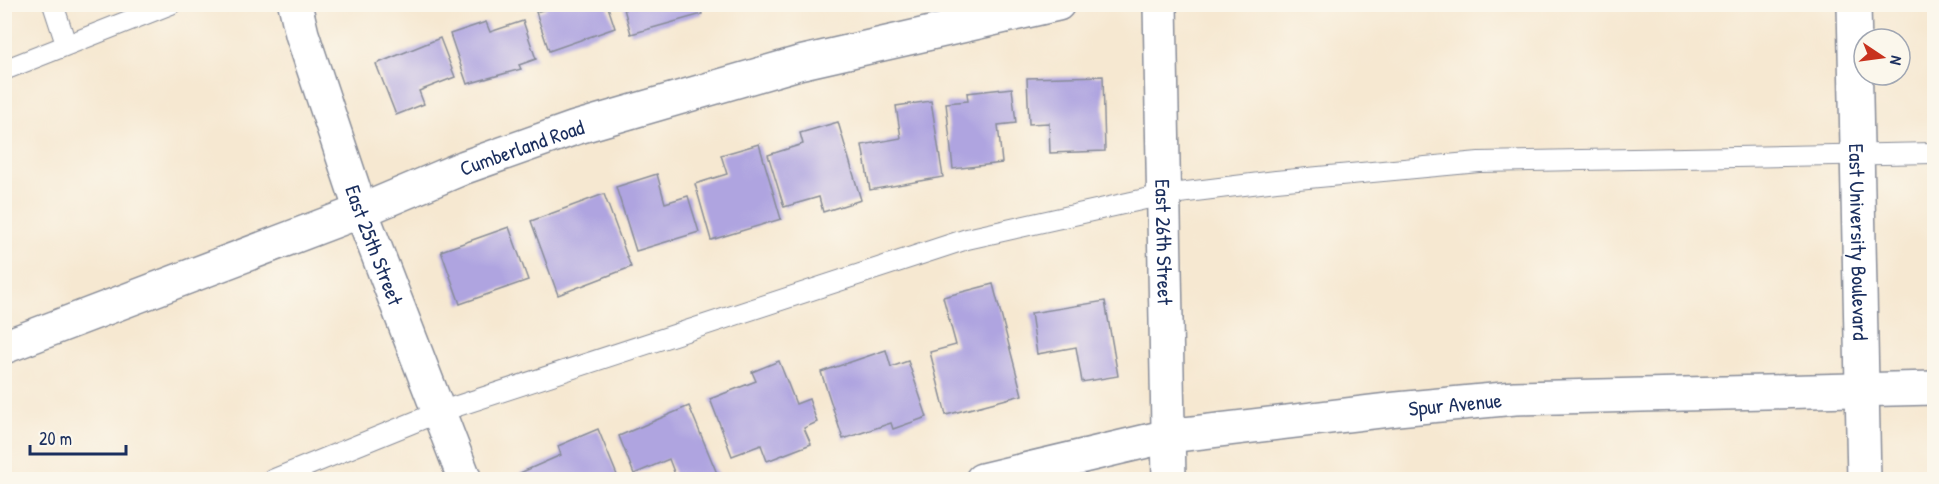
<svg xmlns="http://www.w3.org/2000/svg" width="1939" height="484" viewBox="0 0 1939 484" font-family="'Patrick Hand',sans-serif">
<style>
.building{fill:#afa4e0}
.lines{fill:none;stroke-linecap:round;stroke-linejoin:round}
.lane-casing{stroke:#888c98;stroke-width:22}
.street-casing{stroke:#888c98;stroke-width:36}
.primary-casing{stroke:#888c98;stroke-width:36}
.lane{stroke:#fff;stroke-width:20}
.street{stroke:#fff;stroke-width:33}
.primary{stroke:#fff;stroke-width:33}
.labels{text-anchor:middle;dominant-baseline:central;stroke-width:4.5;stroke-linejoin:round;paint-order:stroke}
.street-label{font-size:21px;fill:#1b2f5e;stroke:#fbf7ec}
</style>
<rect width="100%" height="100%" fill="#fbf7ec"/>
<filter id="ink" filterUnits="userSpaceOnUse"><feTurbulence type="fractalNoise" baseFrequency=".0167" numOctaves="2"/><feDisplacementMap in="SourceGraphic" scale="12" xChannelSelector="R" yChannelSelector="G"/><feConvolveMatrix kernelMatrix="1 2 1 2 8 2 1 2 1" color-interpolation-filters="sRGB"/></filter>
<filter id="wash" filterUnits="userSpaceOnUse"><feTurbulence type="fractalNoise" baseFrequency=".008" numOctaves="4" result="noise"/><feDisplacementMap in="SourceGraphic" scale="24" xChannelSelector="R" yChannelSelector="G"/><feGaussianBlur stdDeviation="1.35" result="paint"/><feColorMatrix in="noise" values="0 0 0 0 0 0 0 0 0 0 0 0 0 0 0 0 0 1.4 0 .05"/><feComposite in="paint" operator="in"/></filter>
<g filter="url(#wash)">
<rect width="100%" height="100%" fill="#f6e8d1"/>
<g id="blocks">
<g class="building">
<polygon points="544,4 607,4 615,28 549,51 536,12 546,9"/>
<polygon points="623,5 699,5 702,14 631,34"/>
<polygon points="523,21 536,59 519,65 521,69 467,84 450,34 486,22 490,32"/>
<polygon points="440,38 455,77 419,91 424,104 396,115 376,64"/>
<polygon points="1103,76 1105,151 1050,153 1049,123 1029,124 1027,78"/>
<polygon points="1012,88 1016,123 998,125 1002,163 953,169 946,103 968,101 967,93"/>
<polygon points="931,101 943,177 870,190 862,145 901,138 896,106"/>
<polygon points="838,122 861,200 823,212 819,197 784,207 768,155 803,144 800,133"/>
<polygon points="759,144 781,219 711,240 695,184 727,174 721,155"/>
<polygon points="657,174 665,203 688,196 699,232 636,251 616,187"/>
<polygon points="604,194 631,267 558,295 531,221"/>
<polygon points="509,227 528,280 460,304 441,251"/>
<polygon points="993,284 1022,395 946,415 930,352 956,345 943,297"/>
<polygon points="1105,301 1118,376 1082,382 1076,347 1037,354 1031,313"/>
<polygon points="886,350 891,367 908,361 927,417 893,429 891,423 843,439 821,372"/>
<polygon points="779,361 796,404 809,399 817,422 804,428 811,444 767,461 761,445 732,456 710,399 756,381 752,372"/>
<polygon points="689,406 718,476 711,480 677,480 669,459 634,474 619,436"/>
<polygon points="598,429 619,480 522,480 520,473 561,455 558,446"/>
</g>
</g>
</g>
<g filter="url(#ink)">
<use href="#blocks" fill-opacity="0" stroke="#888c98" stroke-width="1.5"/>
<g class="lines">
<defs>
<g id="lane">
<polyline points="53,4 66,44"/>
<polyline points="4,70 171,4"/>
<polyline points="272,480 439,412 967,239 1163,195 1276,181 1479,162 1934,153"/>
</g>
<g id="street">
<path id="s1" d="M295,4l7,30 59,177 104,269"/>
<path id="s2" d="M1160,4l9,476"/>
<path id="s3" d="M4,347l357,-136 104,-44 110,-39 224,-65 259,-59"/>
<path id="s4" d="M982,480l186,-44 229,-27 118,-11 419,-10"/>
</g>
<g id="primary">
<path id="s5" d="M1854,4l10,476"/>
</g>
</defs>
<use href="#lane" class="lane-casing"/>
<use href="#street" class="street-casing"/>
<use href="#primary" class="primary-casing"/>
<use href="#lane" class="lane"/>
<use href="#street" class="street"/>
<use href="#primary" class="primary"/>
</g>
</g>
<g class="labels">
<g class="street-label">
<text stroke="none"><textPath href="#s3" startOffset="555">Cumberland Road</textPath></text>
<text stroke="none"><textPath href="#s2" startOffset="238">East 26th Street</textPath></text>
<text stroke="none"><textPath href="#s5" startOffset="238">East University Boulevard</textPath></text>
<text stroke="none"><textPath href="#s1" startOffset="254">East 25th Street</textPath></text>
<text stroke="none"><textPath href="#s4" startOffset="480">Spur Avenue</textPath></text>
</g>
</g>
<rect width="1939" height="484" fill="none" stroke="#fbf7ec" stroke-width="24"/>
<g transform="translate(1882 57) rotate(103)"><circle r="28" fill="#fbf7ec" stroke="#a1a7b3" stroke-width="1.5"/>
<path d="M0-4.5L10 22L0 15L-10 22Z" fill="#c8321e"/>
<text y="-9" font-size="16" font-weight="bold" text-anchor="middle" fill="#1b2f5e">N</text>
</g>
<path d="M30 445v9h96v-9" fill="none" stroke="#1b2f5e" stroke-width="3"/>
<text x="39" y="445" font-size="18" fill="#1b2f5e" stroke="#fbf7ec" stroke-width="4.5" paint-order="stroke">20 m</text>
</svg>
